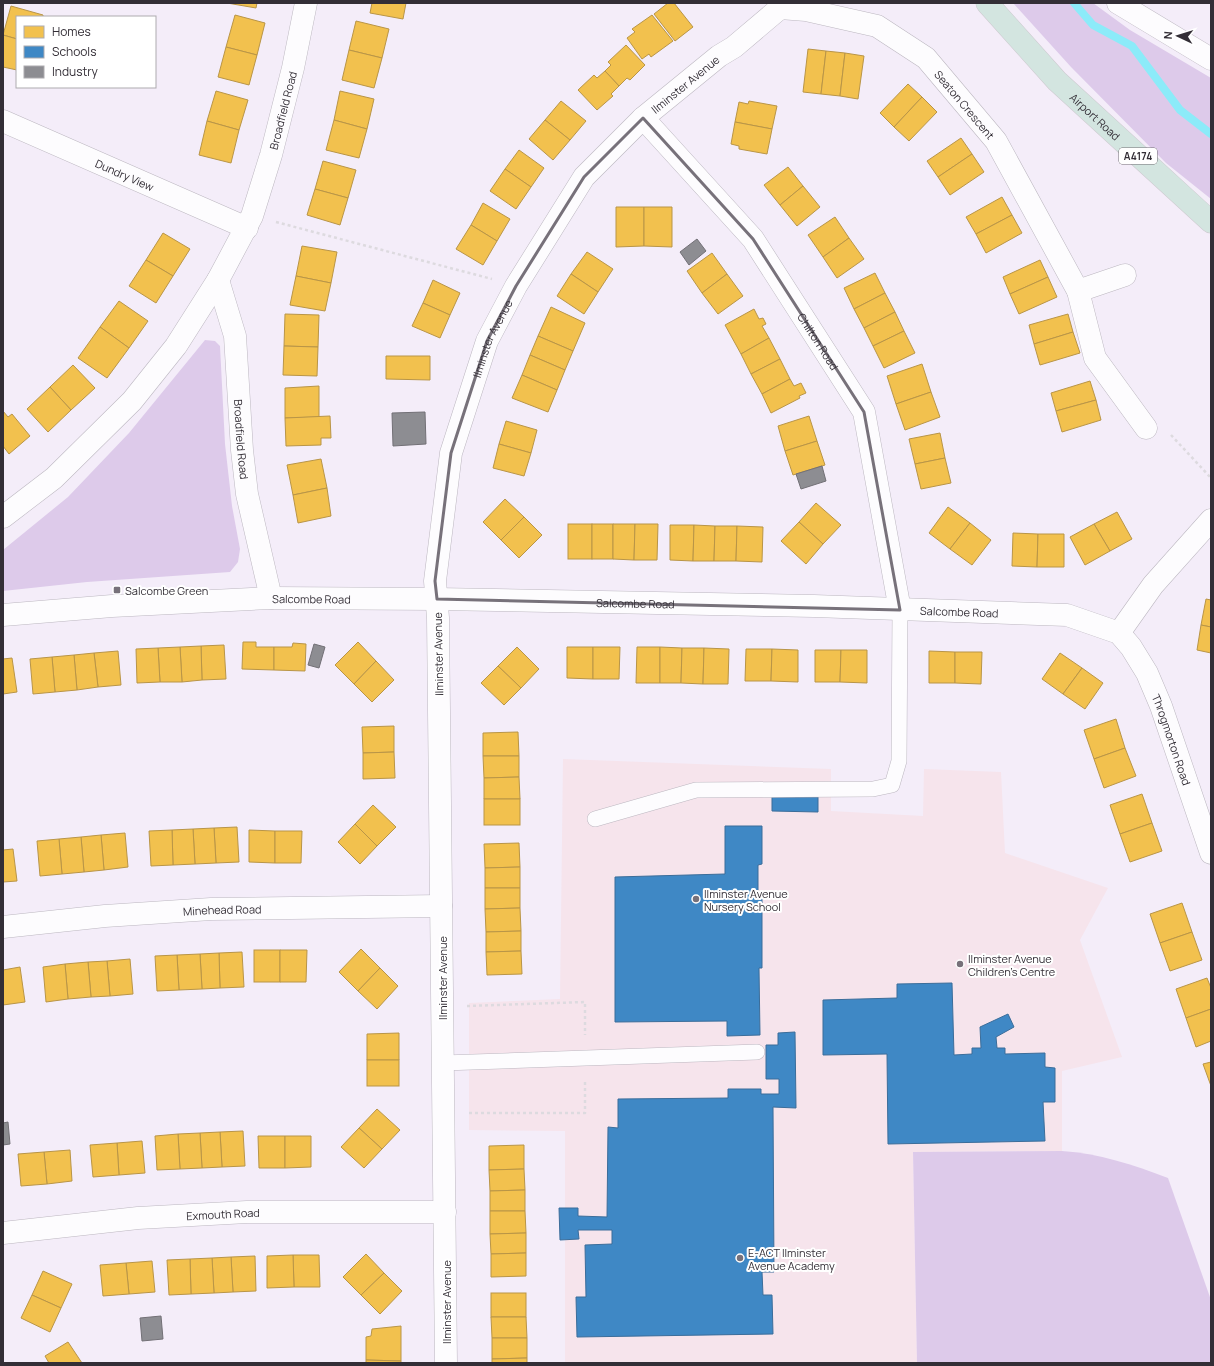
<svg xmlns="http://www.w3.org/2000/svg" width="1214" height="1366" viewBox="0 0 1214 1366" font-family="Manrope,sans-serif">
<style>
.education{fill:#f6e4ec}
.green{fill:#ddcaea}
.homes{fill:#f2c14e;stroke:#b99547}
.schools{fill:#3f88c5;stroke:#3b6d9a}
.industry{fill:#8d8d92;stroke:#727076}
.lines{fill:none;stroke-linecap:round;stroke-linejoin:round}
.stream{stroke:#8cebf9;stroke-width:8}
.lane-casing{stroke:#bcb7c0;stroke-width:16}
.street-casing{stroke:#bcb7c0;stroke-width:23}
.highway-casing{stroke:#cecbd0;stroke-width:23}
.path{stroke:#dddadf;stroke-width:2.5;stroke-dasharray:3 3;stroke-linecap:butt}
.lane{stroke:#fdfcfe;stroke-width:15}
.street{stroke:#fdfcfe;stroke-width:22}
.highway{stroke:#d3e5e0;stroke-width:22}
.marked{fill:none;stroke:#77717a;stroke-width:3;stroke-linejoin:round}
.poi-dot{fill:#77717a;stroke:#fff;stroke-width:1.5}
.labels{text-anchor:middle;dominant-baseline:central;stroke-width:4;stroke-linejoin:round;paint-order:stroke}
.shield{fill:#fff;stroke:#706d72;stroke-width:1}
.shield-label{font-size:10px;font-weight:bold;fill:#332e36}
.street-label{font-size:11px;fill:#332e36;stroke:#fff}
.poi-label{font-size:11px;fill:#332e36;stroke:#fff;text-anchor:start}
</style>
<rect width="100%" height="100%" fill="#f4edf9"/>
<polygon class="education" points="563,759 831,769 831,811 923,816 924,769 1001,772 1005,853 1108,888 1080,940 1122,1057 1062,1071 1062,1151 913,1152 917,1363 565,1363 565,1131 469,1130 469,1003 560,999"/>
<g class="green">
<polygon points="1013,3 1093,3 1130,30 1211,78 1211,199 1166,163 1071,67"/>
<polygon points="205,340 215,341 220,346 225,444 232,506 240,549 238,562 230,572 87,582 3,591 3,550 68,497 129,433"/>
<path d="M1062,1151c36,2 72,14 106,27l43,122v63h-294l-4,-211z"/>
</g>
<g class="homes">
<polygon points="227,3 257,3 256,8"/>
<polygon points="372,3 406,3 403,19 370,13"/>
<polygon points="668,3 674,3 693,27 675,41 654,14"/>
<polygon points="11,6 43,15 43,17 17,17 17,39 3,35"/>
<polygon points="235,15 265,23 257,55 226,47"/>
<polygon points="652,15 673,41 651,57 649,54 642,59 627,38 635,32 632,29"/>
<polygon points="356,21 389,29 382,58 349,50"/>
<polygon points="3,35 17,39 17,70 3,67"/>
<polygon points="626,45 645,65 630,80 627,78 619,86 605,71 611,65 608,62"/>
<polygon points="226,47 257,55 249,85 218,77"/>
<polygon points="808,49 826,51 821,94 803,92"/>
<polygon points="349,50 382,58 374,88 342,80"/>
<polygon points="826,51 845,53 840,96 821,94"/>
<polygon points="845,53 864,56 858,99 840,96"/>
<polygon points="605,71 619,86 611,94 613,96 597,110 578,90 594,75 597,78"/>
<polygon points="908,84 922,97 894,127 880,113"/>
<polygon points="216,91 248,100 239,130 207,121"/>
<polygon points="340,91 374,99 367,129 334,120"/>
<polygon points="922,97 937,112 909,141 894,127"/>
<polygon points="561,101 586,121 570,140 545,120"/>
<polygon points="749,101 777,106 772,129 735,122 739,102 748,104"/>
<polygon points="334,120 367,129 359,158 326,150"/>
<polygon points="545,120 570,140 553,160 529,139"/>
<polygon points="207,121 239,130 231,163 199,155"/>
<polygon points="735,122 772,129 767,154 739,149 739,146 731,144"/>
<polygon points="961,138 972,154 938,177 927,161"/>
<polygon points="519,150 544,168 531,187 505,169"/>
<polygon points="972,154 984,172 950,195 938,177"/>
<polygon points="323,161 356,170 348,198 315,189"/>
<polygon points="788,167 803,186 780,205 764,185"/>
<polygon points="505,169 531,187 516,209 490,191"/>
<polygon points="803,186 820,207 797,226 780,205"/>
<polygon points="315,189 348,198 340,225 307,215"/>
<polygon points="1002,197 1012,215 976,234 966,217"/>
<polygon points="483,203 510,219 497,241 471,225"/>
<polygon points="616,207 644,207 644,246 616,247"/>
<polygon points="644,207 672,207 672,247 644,246"/>
<polygon points="1012,215 1022,233 986,253 976,234"/>
<polygon points="835,217 849,238 823,257 808,235"/>
<polygon points="471,225 497,241 483,265 456,249"/>
<polygon points="163,233 190,249 173,276 146,260"/>
<polygon points="849,238 864,259 837,278 823,257"/>
<polygon points="302,246 337,252 331,283 296,276"/>
<polygon points="587,252 613,269 598,292 571,274"/>
<polygon points="712,253 727,274 702,293 687,271"/>
<polygon points="146,260 173,276 156,303 129,286"/>
<polygon points="1040,260 1048,277 1010,294 1003,277"/>
<polygon points="875,273 885,293 854,309 844,288"/>
<polygon points="571,274 598,292 584,314 557,296"/>
<polygon points="727,274 743,296 718,314 702,293"/>
<polygon points="296,276 331,283 325,311 290,305"/>
<polygon points="1048,277 1057,297 1019,314 1010,294"/>
<polygon points="433,280 460,293 450,315 423,303"/>
<polygon points="885,293 895,312 864,328 854,309"/>
<polygon points="119,301 148,321 129,348 100,327"/>
<polygon points="423,303 450,315 440,338 412,326"/>
<polygon points="551,307 585,323 573,351 538,336"/>
<polygon points="754,309 759,319 763,318 766,324 762,326 769,338 741,354 725,325"/>
<polygon points="895,312 904,331 873,346 864,328"/>
<polygon points="285,314 319,315 318,347 284,346"/>
<polygon points="1068,314 1073,332 1034,344 1029,325"/>
<polygon points="100,327 129,348 107,378 78,358"/>
<polygon points="904,331 915,353 884,368 873,346"/>
<polygon points="1073,332 1080,353 1040,365 1034,344"/>
<polygon points="538,336 573,351 565,370 530,355"/>
<polygon points="769,338 780,359 751,374 741,354"/>
<polygon points="284,346 318,347 317,376 283,375"/>
<polygon points="530,355 565,370 557,390 522,375"/>
<polygon points="386,356 430,356 430,380 386,379"/>
<polygon points="780,359 790,379 762,394 751,374"/>
<polygon points="922,364 931,392 896,404 887,376"/>
<polygon points="73,365 95,388 71,410 50,387"/>
<polygon points="522,375 557,390 548,412 512,398"/>
<polygon points="790,379 794,386 801,383 806,393 799,396 800,398 771,413 762,394"/>
<polygon points="1090,381 1096,400 1056,411 1051,393"/>
<polygon points="319,386 319,417 285,418 285,388"/>
<polygon points="50,387 71,410 48,432 27,409"/>
<polygon points="931,392 940,417 905,430 896,404"/>
<polygon points="1096,400 1101,420 1062,432 1056,411"/>
<polygon points="3,411 8,417 12,414 30,436 9,454 3,446"/>
<polygon points="330,416 331,438 321,438 321,445 286,446 285,418"/>
<polygon points="809,416 817,441 785,451 778,426"/>
<polygon points="506,421 537,430 531,453 499,444"/>
<polygon points="940,433 945,458 915,464 909,439"/>
<polygon points="817,441 825,465 793,475 785,451"/>
<polygon points="499,444 531,453 524,476 493,468"/>
<polygon points="945,458 951,483 921,489 915,464"/>
<polygon points="321,459 327,488 293,495 287,465"/>
<polygon points="327,488 331,516 298,523 293,495"/>
<polygon points="505,499 524,517 501,540 483,522"/>
<polygon points="816,503 841,525 823,544 799,522"/>
<polygon points="948,507 970,523 950,549 929,533"/>
<polygon points="1117,512 1132,539 1110,551 1094,524"/>
<polygon points="524,517 542,535 519,558 501,540"/>
<polygon points="799,522 823,544 806,564 781,541"/>
<polygon points="970,523 991,540 972,565 950,549"/>
<rect x="568" y="524" width="24" height="35"/>
<rect x="592" y="524" width="21" height="35"/>
<polygon points="613,524 635,524 634,560 613,559"/>
<polygon points="635,524 658,524 657,560 634,560"/>
<polygon points="1094,524 1110,551 1085,565 1070,537"/>
<polygon points="670,525 694,525 693,561 670,560"/>
<polygon points="694,525 715,526 714,561 693,561"/>
<polygon points="715,526 737,526 736,561 714,561"/>
<polygon points="737,526 763,527 762,562 736,561"/>
<polygon points="1013,533 1038,534 1037,567 1012,566"/>
<polygon points="1038,534 1064,534 1064,567 1037,567"/>
<polygon points="1206,599 1211,600 1211,627 1201,625"/>
<polygon points="1201,625 1211,627 1211,653 1197,650"/>
<polygon points="243,642 256,642 256,647 274,647 274,670 242,669"/>
<polygon points="358,642 376,661 354,684 335,665"/>
<polygon points="293,643 306,644 305,671 274,670 274,647 292,647"/>
<polygon points="224,645 226,679 202,680 201,646"/>
<polygon points="201,646 202,680 182,682 180,647"/>
<polygon points="180,647 182,682 160,682 158,648"/>
<polygon points="517,647 539,669 521,688 498,666"/>
<polygon points="567,647 593,647 593,679 567,678"/>
<polygon points="593,647 620,647 619,679 593,679"/>
<polygon points="637,647 660,647 660,683 636,683"/>
<polygon points="660,647 682,648 681,683 660,683"/>
<polygon points="158,648 160,682 137,683 136,649"/>
<polygon points="682,648 704,648 703,684 681,683"/>
<polygon points="704,648 729,649 728,684 703,684"/>
<polygon points="746,649 772,649 771,681 745,681"/>
<polygon points="772,649 798,650 798,682 771,681"/>
<polygon points="815,650 841,650 840,682 815,682"/>
<polygon points="841,650 867,650 867,683 840,682"/>
<polygon points="118,651 121,685 98,687 94,653"/>
<polygon points="929,651 955,652 955,683 929,683"/>
<polygon points="955,652 982,652 981,684 955,683"/>
<polygon points="94,653 98,687 77,690 74,655"/>
<polygon points="1060,653 1082,668 1063,694 1042,679"/>
<polygon points="74,655 77,690 55,692 52,657"/>
<polygon points="52,657 55,692 33,694 30,659"/>
<polygon points="12,658 17,692 3,694 3,659"/>
<polygon points="376,661 394,680 372,702 354,684"/>
<polygon points="498,666 521,688 504,705 481,683"/>
<polygon points="1082,668 1103,683 1085,709 1063,694"/>
<polygon points="1116,719 1125,748 1094,759 1084,730"/>
<polygon points="394,726 394,752 363,753 362,727"/>
<polygon points="518,732 519,756 483,756 483,733"/>
<polygon points="1125,748 1136,776 1104,788 1094,759"/>
<polygon points="394,752 395,778 363,779 363,753"/>
<polygon points="483,756 519,756 519,777 484,778"/>
<polygon points="519,777 520,799 484,799 484,778"/>
<polygon points="1142,794 1152,823 1120,834 1110,805"/>
<rect x="484" y="799" width="36" height="26"/>
<polygon points="373,805 396,827 377,846 355,824"/>
<polygon points="1152,823 1162,851 1130,862 1120,834"/>
<polygon points="355,824 377,846 360,864 338,842"/>
<polygon points="237,827 239,862 216,863 214,828"/>
<polygon points="214,828 216,863 195,864 193,829"/>
<polygon points="193,829 195,864 173,865 172,830"/>
<polygon points="172,830 173,865 151,866 149,831"/>
<polygon points="249,830 275,831 275,863 249,862"/>
<polygon points="275,831 302,831 301,863 275,863"/>
<polygon points="125,833 128,867 104,870 101,835"/>
<polygon points="101,835 104,870 84,872 81,837"/>
<polygon points="81,837 84,872 62,874 59,839"/>
<polygon points="59,839 62,874 40,876 37,841"/>
<polygon points="519,843 520,867 485,868 484,844"/>
<polygon points="13,849 17,881 3,882 3,850"/>
<polygon points="520,867 520,888 485,888 485,868"/>
<polygon points="485,888 520,888 520,908 485,909"/>
<polygon points="1182,903 1192,932 1160,943 1150,914"/>
<polygon points="520,908 521,931 486,932 485,909"/>
<polygon points="521,931 521,951 486,952 486,932"/>
<polygon points="1192,932 1202,960 1170,971 1160,943"/>
<polygon points="361,949 380,968 358,991 339,972"/>
<rect x="254" y="950" width="26" height="32"/>
<polygon points="280,950 307,950 306,982 280,982"/>
<polygon points="521,951 522,974 487,975 486,952"/>
<polygon points="242,952 244,987 220,988 219,953"/>
<polygon points="219,953 220,988 202,989 200,954"/>
<polygon points="200,954 202,989 179,990 177,955"/>
<polygon points="177,955 179,990 157,991 155,956"/>
<polygon points="130,959 133,994 110,996 107,961"/>
<polygon points="107,961 110,996 91,997 88,962"/>
<polygon points="88,962 91,997 68,999 65,964"/>
<polygon points="65,964 68,999 46,1002 43,967"/>
<polygon points="20,967 25,1002 3,1005 3,970"/>
<polygon points="380,968 398,986 377,1009 358,991"/>
<polygon points="1207,978 1211,988 1211,1009 1186,1018 1176,989"/>
<polygon points="1211,1009 1211,1041 1196,1047 1186,1018"/>
<polygon points="399,1033 399,1060 367,1060 367,1034"/>
<rect x="367" y="1060" width="32" height="26"/>
<polygon points="1211,1062 1211,1086 1203,1064"/>
<polygon points="377,1109 400,1130 382,1149 359,1128"/>
<polygon points="359,1128 382,1149 364,1168 341,1147"/>
<polygon points="243,1131 245,1166 222,1167 220,1132"/>
<polygon points="220,1132 222,1167 202,1168 200,1133"/>
<polygon points="200,1133 202,1168 180,1169 178,1134"/>
<polygon points="178,1134 180,1169 157,1170 155,1136"/>
<polygon points="258,1136 285,1136 285,1168 259,1168"/>
<polygon points="285,1136 311,1136 311,1167 285,1168"/>
<polygon points="142,1141 145,1173 119,1175 117,1143"/>
<polygon points="117,1143 119,1175 93,1177 90,1145"/>
<polygon points="524,1145 524,1169 489,1170 489,1146"/>
<polygon points="70,1150 72,1181 47,1184 44,1152"/>
<polygon points="44,1152 47,1184 21,1186 18,1154"/>
<polygon points="524,1169 525,1190 490,1191 489,1170"/>
<polygon points="525,1190 525,1211 490,1211 490,1191"/>
<polygon points="490,1211 525,1211 526,1233 490,1234"/>
<polygon points="526,1233 526,1253 491,1254 490,1234"/>
<polygon points="526,1253 526,1276 491,1277 491,1254"/>
<polygon points="366,1254 384,1273 361,1295 343,1277"/>
<polygon points="293,1255 319,1255 320,1287 294,1287"/>
<polygon points="293,1255 294,1287 267,1288 267,1256"/>
<polygon points="255,1256 256,1291 233,1292 231,1257"/>
<polygon points="231,1257 233,1292 214,1293 212,1258"/>
<polygon points="212,1258 214,1293 191,1294 190,1259"/>
<polygon points="190,1259 191,1294 169,1295 167,1260"/>
<polygon points="152,1261 155,1292 129,1294 126,1263"/>
<polygon points="126,1263 129,1294 103,1296 100,1265"/>
<polygon points="43,1271 72,1284 61,1308 32,1295"/>
<polygon points="384,1273 402,1291 380,1314 361,1295"/>
<rect x="491" y="1293" width="35" height="24"/>
<polygon points="32,1295 61,1308 50,1332 21,1318"/>
<polygon points="491,1317 526,1317 527,1338 492,1338"/>
<polygon points="401,1326 401,1361 366,1360 366,1337 371,1336 372,1329"/>
<polygon points="492,1338 527,1338 527,1358 492,1359"/>
<polygon points="68,1342 82,1363 49,1363 45,1356"/>
<polygon points="527,1358 527,1363 492,1363 492,1359"/>
<polygon points="366,1360 401,1361 401,1363 366,1363"/>
</g>
<g class="schools">
<polygon points="772,797 818,797 818,812 772,811"/>
<polygon points="725,826 762,826 762,864 758,865 758,894 762,894 762,968 759,968 760,1035 727,1036 727,1021 615,1022 615,877 725,874"/>
<polygon points="952,983 954,1055 972,1054 972,1048 981,1048 980,1027 1008,1014 1014,1027 996,1037 997,1048 1005,1048 1005,1054 1045,1053 1045,1067 1055,1068 1055,1102 1043,1102 1045,1141 888,1144 887,1054 823,1055 823,1000 897,998 897,984"/>
<polygon points="795,1032 796,1108 773,1107 774,1272 762,1272 763,1295 772,1295 773,1334 577,1337 576,1297 586,1297 585,1245 612,1244 612,1230 578,1230 579,1239 560,1240 559,1208 578,1208 578,1216 607,1217 608,1127 618,1128 618,1099 728,1098 728,1089 761,1089 761,1094 779,1094 779,1079 766,1079 766,1045 778,1045 778,1033"/>
</g>
<g class="industry">
<polygon points="697,239 706,251 689,265 680,252"/>
<polygon points="425,412 426,444 393,446 392,413"/>
<polygon points="822,466 826,481 801,489 796,474"/>
<polygon points="314,644 325,647 319,668 308,665"/>
<polygon points="8,1122 10,1144 3,1145 3,1123"/>
<polygon points="161,1316 163,1339 142,1341 140,1318"/>
</g>
<g class="lines">
<polyline class="stream" points="1074,3 1093,25 1132,46 1180,110 1211,134"/>
<defs>
<g id="lane">
<polyline points="595,819 696,790 873,789 892,785 899,761 900,610"/>
<polyline points="443,1063 757,1052"/>
</g>
<g id="street">
<polyline points="1118,3 1211,59"/>
<path id="s1" d="M780,8l26,2 71,16 49,32 70,83 82,150 17,67 51,70"/>
<path id="s2" d="M643,118l110,121 111,173 36,198"/>
<path id="s3" d="M3,121l244,107"/>
<path id="s4" d="M218,280l17,56 7,114 5,44 24,104"/>
<polyline points="1078,291 1125,275"/>
<path id="s5" d="M3,517l51,-39 78,-77 44,-55 42,-66 34,-64 19,-61 22,-87 13,-65"/>
<path id="s6" d="M3,615l109,-9 159,-8 166,1 377,7 253,9 52,18 12,14 16,26 14,33 50,147"/>
<polyline points="1119,633 1153,585 1211,520"/>
<path id="s7" d="M3,927l102,-11 106,-7 230,-3"/>
<path id="s8" d="M3,1233l135,-15 109,-6h198"/>
<path id="s9" d="M446,1363l-8,-745 -3,-37 16,-128 36,-112 29,-55 68,-109 59,-59 76,-62 15,-9 46,-39 2,-5"/>
</g>
<g id="highway">
<path id="s10" d="M987,3l70,78 154,141"/>
</g>
</defs>
<use href="#lane" class="lane-casing"/>
<use href="#street" class="street-casing"/>
<use href="#highway" class="highway-casing"/>
<g class="path">
<polyline points="276,222 492,279"/>
<polyline points="1171,435 1211,478"/>
<polyline points="467,1006 585,1002 585,1035"/>
<polyline points="469,1113 585,1113 585,1080"/>
</g>
<use href="#lane" class="lane"/>
<use href="#street" class="street"/>
<use href="#highway" class="highway"/>
</g>
<path class="marked" d="M643,118l110,121 111,173 36,198 -463,-11 -2,-18 16,-128 36,-112 29,-55 68,-109z"/>
<g class="poi-dot">
<rect x="113" y="586" width="8" height="8" rx="2"/>
<circle cx="696" cy="899" r="4"/>
<circle cx="960" cy="964" r="4"/>
<circle cx="740" cy="1258" r="4"/>
</g>
<g class="labels">
<rect class="shield" x="1119" y="148" width="38" height="16" rx="3"/>
<g class="shield-label">
<text x="1138" y="156">A4174</text>
</g>
<g class="street-label">
<text stroke="none"><textPath href="#s9" startOffset="1357">Ilminster Avenue</textPath></text>
<text stroke="none"><textPath href="#s1" startOffset="218">Seaton Crescent</textPath></text>
<text stroke="none"><textPath href="#s5" startOffset="505">Broadfield Road</textPath></text>
<text stroke="none"><textPath href="#s10" startOffset="157">Airport Road</textPath></text>
<text stroke="none"><textPath href="#s3" startOffset="133">Dundry View</textPath></text>
<text stroke="none"><textPath href="#s9" startOffset="1033">Ilminster Avenue</textPath></text>
<text stroke="none"><textPath href="#s2" startOffset="285">Chilton Road</textPath></text>
<text stroke="none"><textPath href="#s4" startOffset="162">Broadfield Road</textPath></text>
<text stroke="none"><textPath href="#s6" startOffset="309">Salcombe Road</textPath></text>
<text stroke="none"><textPath href="#s6" startOffset="633">Salcombe Road</textPath></text>
<text stroke="none"><textPath href="#s6" startOffset="957">Salcombe Road</textPath></text>
<text transform="translate(438 654) rotate(-91)">Ilminster Avenue</text>
<text stroke="none"><textPath href="#s6" startOffset="1240">Throgmorton Road</textPath></text>
<text stroke="none"><textPath href="#s7" startOffset="220">Minehead Road</textPath></text>
<text transform="translate(442 978) rotate(-90)">Ilminster Avenue</text>
<text stroke="none"><textPath href="#s8" startOffset="221">Exmouth Road</textPath></text>
<text transform="translate(446 1302) rotate(-90)">Ilminster Avenue</text>
</g>
<g class="poi-label">
<text x="125" y="590">Salcombe Green</text>
<text x="704" y="893">Ilminster Avenue<tspan x="704" dy="13">Nursery School</tspan></text>
<text x="968" y="958">Ilminster Avenue<tspan x="968" dy="13">Children's Centre</tspan></text>
<text x="748" y="1252">E-ACT Ilminster<tspan x="748" dy="13">Avenue Academy</tspan></text>
</g>
</g>
<rect width="1214" height="1366" fill="none" stroke="#332e36" stroke-width="8"/>
<rect x="16" y="16" width="140" height="72" fill="#ffffff" stroke="#adabaf"/>
<rect x="24" y="26" width="20" height="12" fill="#f2c14e" stroke="#adabaf"/>
<text x="52" y="36" font-size="12" fill="#332e36">Homes</text>
<rect x="24" y="46" width="20" height="12" fill="#3f88c5" stroke="#adabaf"/>
<text x="52" y="56" font-size="12" fill="#332e36">Schools</text>
<rect x="24" y="66" width="20" height="12" fill="#8d8d92" stroke="#adabaf"/>
<text x="52" y="76" font-size="12" fill="#332e36">Industry</text>
<g transform="translate(1178 36) rotate(274)" stroke="#ffffff" stroke-width="3" paint-order="stroke">
<path d="M0-3L7 15L0 10L-7 15Z" fill="#332e36"/>
<text y="-6" font-size="11" font-weight="bold" text-anchor="middle" fill="#332e36">N</text>
</g>
</svg>
